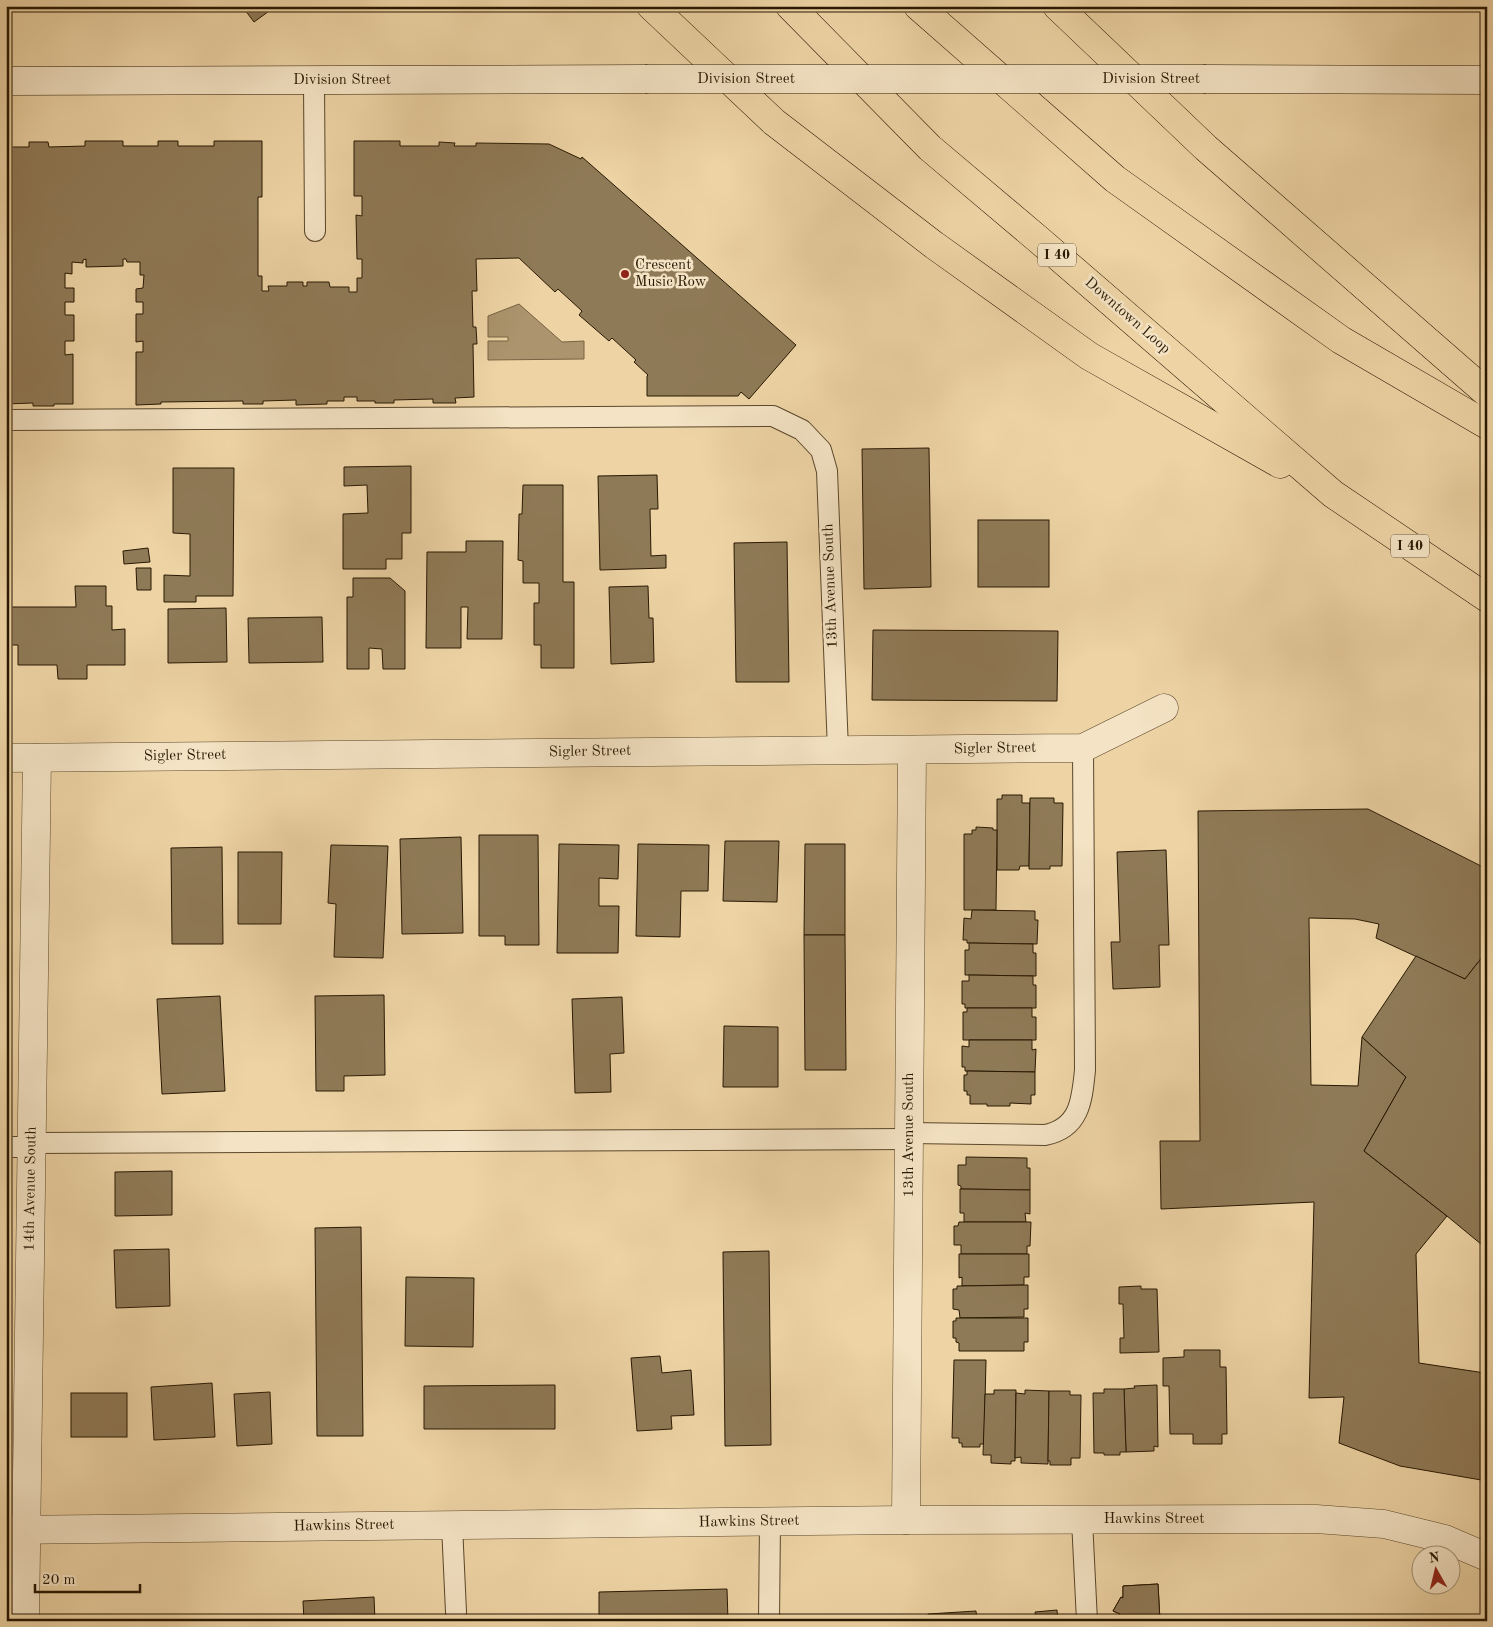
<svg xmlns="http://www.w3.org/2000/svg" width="1493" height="1627" viewBox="0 0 1493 1627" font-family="'Old Standard TT',serif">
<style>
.water{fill:#ab946e;stroke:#776243}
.building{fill:#8f7a57;stroke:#281802}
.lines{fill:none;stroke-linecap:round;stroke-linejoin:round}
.lane-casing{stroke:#5a472b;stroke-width:22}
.street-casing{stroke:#5a472b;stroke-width:29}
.secondary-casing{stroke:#281802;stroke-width:29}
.highway-casing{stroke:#281802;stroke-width:29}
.lane{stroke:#f4e3c4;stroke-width:20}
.street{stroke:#f4e3c4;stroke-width:28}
.secondary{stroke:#f4e3c4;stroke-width:28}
.highway{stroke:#eed4a5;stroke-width:28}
.secondary-bridge-casing{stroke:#281802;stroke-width:29;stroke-linecap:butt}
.secondary-bridge{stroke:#f4e3c4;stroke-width:28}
.poi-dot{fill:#8f2418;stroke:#f4e3c4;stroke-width:2}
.labels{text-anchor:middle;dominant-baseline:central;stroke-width:5;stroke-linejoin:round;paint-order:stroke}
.shield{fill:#f4e3c4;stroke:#65553c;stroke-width:1}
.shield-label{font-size:14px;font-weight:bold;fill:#281802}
.street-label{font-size:15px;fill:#281802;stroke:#f4e3c4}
.poi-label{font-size:15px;fill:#281802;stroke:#f4e3c4;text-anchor:start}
</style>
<rect width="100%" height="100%" fill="#eed4a5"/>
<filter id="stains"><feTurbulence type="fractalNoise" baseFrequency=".004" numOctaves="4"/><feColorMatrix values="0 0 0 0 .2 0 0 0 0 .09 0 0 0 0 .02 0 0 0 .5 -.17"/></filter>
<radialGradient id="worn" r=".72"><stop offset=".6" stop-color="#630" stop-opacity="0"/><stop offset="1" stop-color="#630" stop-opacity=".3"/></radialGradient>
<polygon class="water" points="519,304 562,342 584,341 584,359 488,360 488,341 508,341 508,337 488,337 488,316"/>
<g class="building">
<polygon points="242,6 276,6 254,22"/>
<polygon points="85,141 123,141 123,146 158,146 158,141 178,141 178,146 214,146 214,141 262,141 262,197 258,197 258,276 262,276 262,291 269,291 268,286 287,286 287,282 303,282 303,286 307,286 307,282 329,282 330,287 349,287 349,292 357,292 357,278 362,278 362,259 357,259 356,215 362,216 362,196 354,196 354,141 400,141 400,146 439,146 439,142 455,143 454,146 476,146 476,143 549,144 581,159 582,157 796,345 749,399 741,392 738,396 647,396 647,376 648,375 634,362 636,360 612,338 609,341 579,315 582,311 558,289 555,292 519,258 476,259 477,291 472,291 473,327 476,327 477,344 473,344 474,397 455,398 456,403 433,403 433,399 394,400 394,403 375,403 375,401 357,401 357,397 344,397 344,401 327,401 327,404 296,405 296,400 263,401 263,404 243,404 243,401 161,402 161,404 136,405 136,352 143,352 143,341 136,342 136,314 143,314 143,302 136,302 136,289 143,288 144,275 140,275 140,262 127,262 126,259 123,259 123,266 86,267 86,259 83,260 83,263 72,262 72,274 65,273 65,288 74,288 74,302 65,302 65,315 74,315 74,341 65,341 65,355 73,354 73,404 54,404 54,406 33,406 33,403 6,404 6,147 29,147 29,142 48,142 49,147 85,146"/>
<polygon points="929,448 931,587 864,589 862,449"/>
<polygon points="411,466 411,533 402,533 402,559 386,559 386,569 343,569 343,514 368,513 367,485 344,486 344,467"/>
<polygon points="173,468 234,468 233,596 196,596 196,602 164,602 164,575 190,576 190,534 173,533"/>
<polygon points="657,475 658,509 650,509 651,556 666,555 666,568 600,570 598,476"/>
<polygon points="523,485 563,485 563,582 574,582 574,668 541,668 541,645 534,645 534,603 539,603 539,583 523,583 523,561 518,560 519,514 522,514"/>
<rect x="978" y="520" width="71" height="67"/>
<polygon points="466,541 503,541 502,639 467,639 468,607 461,607 461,648 426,648 427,552 466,552"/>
<polygon points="787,542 789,682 736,682 734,543"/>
<polygon points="148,548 150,562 124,564 123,551"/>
<polygon points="136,568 151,568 151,590 137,590"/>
<polygon points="353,578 390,578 405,591 405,669 383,669 382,649 369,648 369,669 347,669 347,597 353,597"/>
<polygon points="75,586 106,586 106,606 112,606 112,630 125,629 125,665 87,665 87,679 58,679 57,665 18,665 18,645 10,645 10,607 76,607"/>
<polygon points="648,586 649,618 653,618 654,662 611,664 609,587"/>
<polygon points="226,608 227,662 168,663 168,609"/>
<polygon points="322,617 323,662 249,663 248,618"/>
<polygon points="873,630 1058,631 1057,701 872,700"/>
<polygon points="1002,795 1022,795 1022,803 1030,803 1029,866 1020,866 1019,870 997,870 997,799 1002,799"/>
<polygon points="1030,798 1054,798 1054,803 1063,803 1062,866 1050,866 1050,869 1029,869"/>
<polygon points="1368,809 1487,869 1487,951 1465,979 1376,938 1379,924 1355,919 1309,918 1311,1085 1358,1086 1362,1037 1406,1077 1364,1151 1447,1216 1416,1254 1419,1363 1485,1373 1487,1370 1487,1481 1400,1466 1339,1443 1344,1397 1309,1398 1314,1202 1161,1209 1160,1141 1200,1141 1198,811"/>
<polygon points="976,827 993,828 993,830 997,830 996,910 964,910 964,834 972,834 972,830 976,830"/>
<polygon points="479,835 538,835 539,945 505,945 505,936 479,936"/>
<polygon points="461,837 463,933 402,934 400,839"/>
<polygon points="725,841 779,841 777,902 723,901"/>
<polygon points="559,844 619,845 618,879 599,878 599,906 619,906 618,953 557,953"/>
<polygon points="638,844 709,845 708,891 681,891 680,937 636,936"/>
<polygon points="805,844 845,844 845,935 804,935"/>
<polygon points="331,845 388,846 383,958 334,957 336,904 328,903"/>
<polygon points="222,847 223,944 172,944 171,848"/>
<polygon points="1166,850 1169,945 1159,945 1160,987 1113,989 1111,942 1120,942 1117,852"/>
<polygon points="238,852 282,852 281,924 238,924"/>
<polygon points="972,910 1035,911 1035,920 1038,920 1037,944 967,943 967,940 963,940 964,918 971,919"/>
<polygon points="804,935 845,935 846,1070 805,1070"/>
<polygon points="969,943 1033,944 1033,953 1036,953 1036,976 965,975 965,950 969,950"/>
<polygon points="1487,951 1487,1249 1447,1216 1364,1151 1406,1077 1362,1037 1416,956 1465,979"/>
<polygon points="969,975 1033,976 1033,985 1036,985 1036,1008 965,1008 965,1004 962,1004 962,981 969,981"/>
<polygon points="384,995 385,1075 344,1076 344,1091 316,1091 315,996"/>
<polygon points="220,996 225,1091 162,1094 157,999"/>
<polygon points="622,997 624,1053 610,1054 611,1092 575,1093 572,999"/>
<polygon points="967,1008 1032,1008 1032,1017 1036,1017 1036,1040 963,1040 963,1012 967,1012"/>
<polygon points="724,1026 778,1027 778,1087 723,1087"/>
<polygon points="969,1040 1032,1040 1032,1050 1036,1049 1035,1072 965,1071 965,1067 962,1067 962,1046 969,1047"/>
<polygon points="967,1071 1035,1072 1035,1095 1031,1095 1031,1104 1010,1103 1010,1106 987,1106 987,1104 970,1104 970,1095 967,1095 967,1091 964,1091 964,1075 967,1075"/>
<polygon points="966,1157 1027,1158 1027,1168 1030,1168 1030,1190 961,1189 961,1186 958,1185 958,1165 966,1165"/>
<polygon points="172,1171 172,1215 115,1216 115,1172"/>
<polygon points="960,1189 1030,1190 1030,1214 1025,1213 1026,1222 964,1222 964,1213 960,1213"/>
<polygon points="959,1222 1031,1222 1030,1246 1027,1246 1027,1254 961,1254 961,1245 954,1245 954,1226 958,1226"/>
<polygon points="361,1227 363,1436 317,1436 315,1228"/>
<polygon points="169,1249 170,1306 116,1308 114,1250"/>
<polygon points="769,1251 771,1445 725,1446 723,1252"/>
<polygon points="959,1254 1029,1254 1029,1277 1024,1277 1024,1285 962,1286 962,1277 959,1278"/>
<polygon points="406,1277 474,1278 473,1347 405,1346"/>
<polygon points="1028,1285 1028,1309 1024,1309 1024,1317 960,1318 959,1310 953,1309 953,1289 957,1289 957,1286"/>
<polygon points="1141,1286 1141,1289 1157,1289 1159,1352 1120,1353 1120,1338 1124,1338 1123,1304 1119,1304 1119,1287"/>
<polygon points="956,1318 1028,1318 1028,1342 1024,1342 1024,1351 959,1351 959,1343 956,1342 956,1338 953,1338 953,1321 956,1321"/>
<polygon points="1184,1350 1220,1350 1220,1367 1226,1367 1227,1434 1222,1434 1222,1444 1193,1444 1193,1434 1170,1434 1169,1386 1163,1386 1163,1358 1184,1357"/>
<polygon points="660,1356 662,1373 691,1370 694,1415 671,1416 672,1429 637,1431 631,1358"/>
<polygon points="954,1360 986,1360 984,1444 980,1444 980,1447 962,1447 962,1443 959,1443 959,1438 952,1438"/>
<polygon points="212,1383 215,1437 154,1440 151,1387"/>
<polygon points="555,1385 555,1429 424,1429 424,1386"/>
<polygon points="1157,1385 1158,1447 1154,1446 1154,1451 1126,1452 1124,1389 1135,1388 1134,1386"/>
<polygon points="1104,1389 1124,1389 1126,1452 1120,1452 1120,1455 1104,1455 1104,1453 1094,1453 1093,1393 1104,1393"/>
<polygon points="994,1390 1016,1390 1015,1461 1011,1461 1011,1464 991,1463 991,1455 983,1455 985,1394 994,1394"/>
<polygon points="1025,1390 1049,1391 1048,1464 1021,1463 1021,1457 1015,1458 1016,1393 1025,1394"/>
<polygon points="1049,1391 1070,1391 1070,1395 1081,1395 1080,1458 1071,1458 1071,1465 1050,1465 1050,1461 1048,1461"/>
<polygon points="270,1392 272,1444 237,1446 234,1394"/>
<rect x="71" y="1393" width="56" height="44"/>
<polygon points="1158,1584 1160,1621 1116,1621 1120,1614 1113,1611 1121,1597 1123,1598 1123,1586"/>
<polygon points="1158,1584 1160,1621 1116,1621 1120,1614 1113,1611 1121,1597 1123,1598 1123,1586"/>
<polygon points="727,1589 728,1621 599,1621 599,1592"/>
<polygon points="374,1597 375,1621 304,1621 303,1601"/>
<polygon points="1057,1610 1058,1621 1021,1621 1036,1619 1035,1612"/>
<polygon points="976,1611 977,1621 929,1621 928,1614"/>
</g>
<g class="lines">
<defs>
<g id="lane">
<polyline points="314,80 315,231"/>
<polyline points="6,420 773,416 802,430 821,450 827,471 838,750"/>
<path d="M909,1133l136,2c35,-7 37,-35 40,-65l-2,-322"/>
<polyline points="32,1143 909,1139"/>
<polyline points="6,1147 32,1147"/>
<polyline points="1082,1520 1087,1621"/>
<polyline points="452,1525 456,1612"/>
<polyline points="769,1621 770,1522"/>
</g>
<g id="street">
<polyline points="6,758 1083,748 1164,708"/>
<polyline points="906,1520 912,750"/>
<polyline points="6,1530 906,1520 1316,1519 1384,1524 1445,1539 1487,1557"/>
<polyline points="25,1621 37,758"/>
</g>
<g id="secondary">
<polyline points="1206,79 1487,80"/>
<polyline points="6,81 645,79"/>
</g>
<g id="highway">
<polyline points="651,6 774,122 934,245 1089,356 1280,464"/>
<polyline points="790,6 930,148 1039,240 1333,494 1487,598"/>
<polyline points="918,6 1115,179 1341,340 1487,425"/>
<polyline points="1057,6 1206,148 1487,393"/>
</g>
</defs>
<use href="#lane" class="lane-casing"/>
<use href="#street" class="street-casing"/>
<use href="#secondary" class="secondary-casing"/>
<use href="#highway" class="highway-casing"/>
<use href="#lane" class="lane"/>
<use href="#street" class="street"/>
<use href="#secondary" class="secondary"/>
<use href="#highway" class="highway"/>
<defs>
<polyline id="secondary-bridge" points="645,79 1206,79"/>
</defs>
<use href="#secondary-bridge" class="secondary-bridge-casing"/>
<use href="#secondary-bridge" class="secondary-bridge"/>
</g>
<circle class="poi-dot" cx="625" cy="274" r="5"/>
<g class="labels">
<g class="shield">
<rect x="1038" y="243.5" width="38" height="23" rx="4"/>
<rect x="1391" y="534.5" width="38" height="23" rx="4"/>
</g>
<g class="shield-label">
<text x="1057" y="255">I 40</text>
<text x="1410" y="546">I 40</text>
</g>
<g class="street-label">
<text x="746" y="79">Division Street</text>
<text x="1151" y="79">Division Street</text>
<text x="342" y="80">Division Street</text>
<text transform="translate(1127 316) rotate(41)">Downtown Loop</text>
<text transform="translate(831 586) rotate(-92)">13th Avenue South</text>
<text transform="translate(995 749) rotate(-1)">Sigler Street</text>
<text transform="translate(590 752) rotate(-1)">Sigler Street</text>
<text transform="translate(185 756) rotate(-1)">Sigler Street</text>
<text transform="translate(909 1135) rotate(-90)">13th Avenue South</text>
<text transform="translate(31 1189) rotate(-89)">14th Avenue South</text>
<text x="1154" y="1519">Hawkins Street</text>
<text transform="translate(749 1522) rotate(-1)">Hawkins Street</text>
<text transform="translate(344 1526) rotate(-1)">Hawkins Street</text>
</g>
<g class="poi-label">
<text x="635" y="265">Crescent<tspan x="635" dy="17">Music Row</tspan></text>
</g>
</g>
<rect width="1493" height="1627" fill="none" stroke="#eed4a5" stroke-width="25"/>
<rect x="8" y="8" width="1478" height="1612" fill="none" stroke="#281802" stroke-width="2.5"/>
<rect x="12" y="12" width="1468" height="1602" fill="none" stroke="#281802"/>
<g transform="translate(1436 1570) rotate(352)"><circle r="24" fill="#f4e3c4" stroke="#a29276"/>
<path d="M0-4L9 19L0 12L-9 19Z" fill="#8f2418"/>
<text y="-8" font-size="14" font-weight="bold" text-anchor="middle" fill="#281802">N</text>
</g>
<path d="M35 1584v8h105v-8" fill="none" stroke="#281802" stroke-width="2.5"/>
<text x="42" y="1584" font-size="15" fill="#281802" stroke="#f4e3c4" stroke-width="4" paint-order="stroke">20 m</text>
<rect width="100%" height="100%" filter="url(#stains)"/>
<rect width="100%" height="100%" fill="url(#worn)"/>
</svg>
